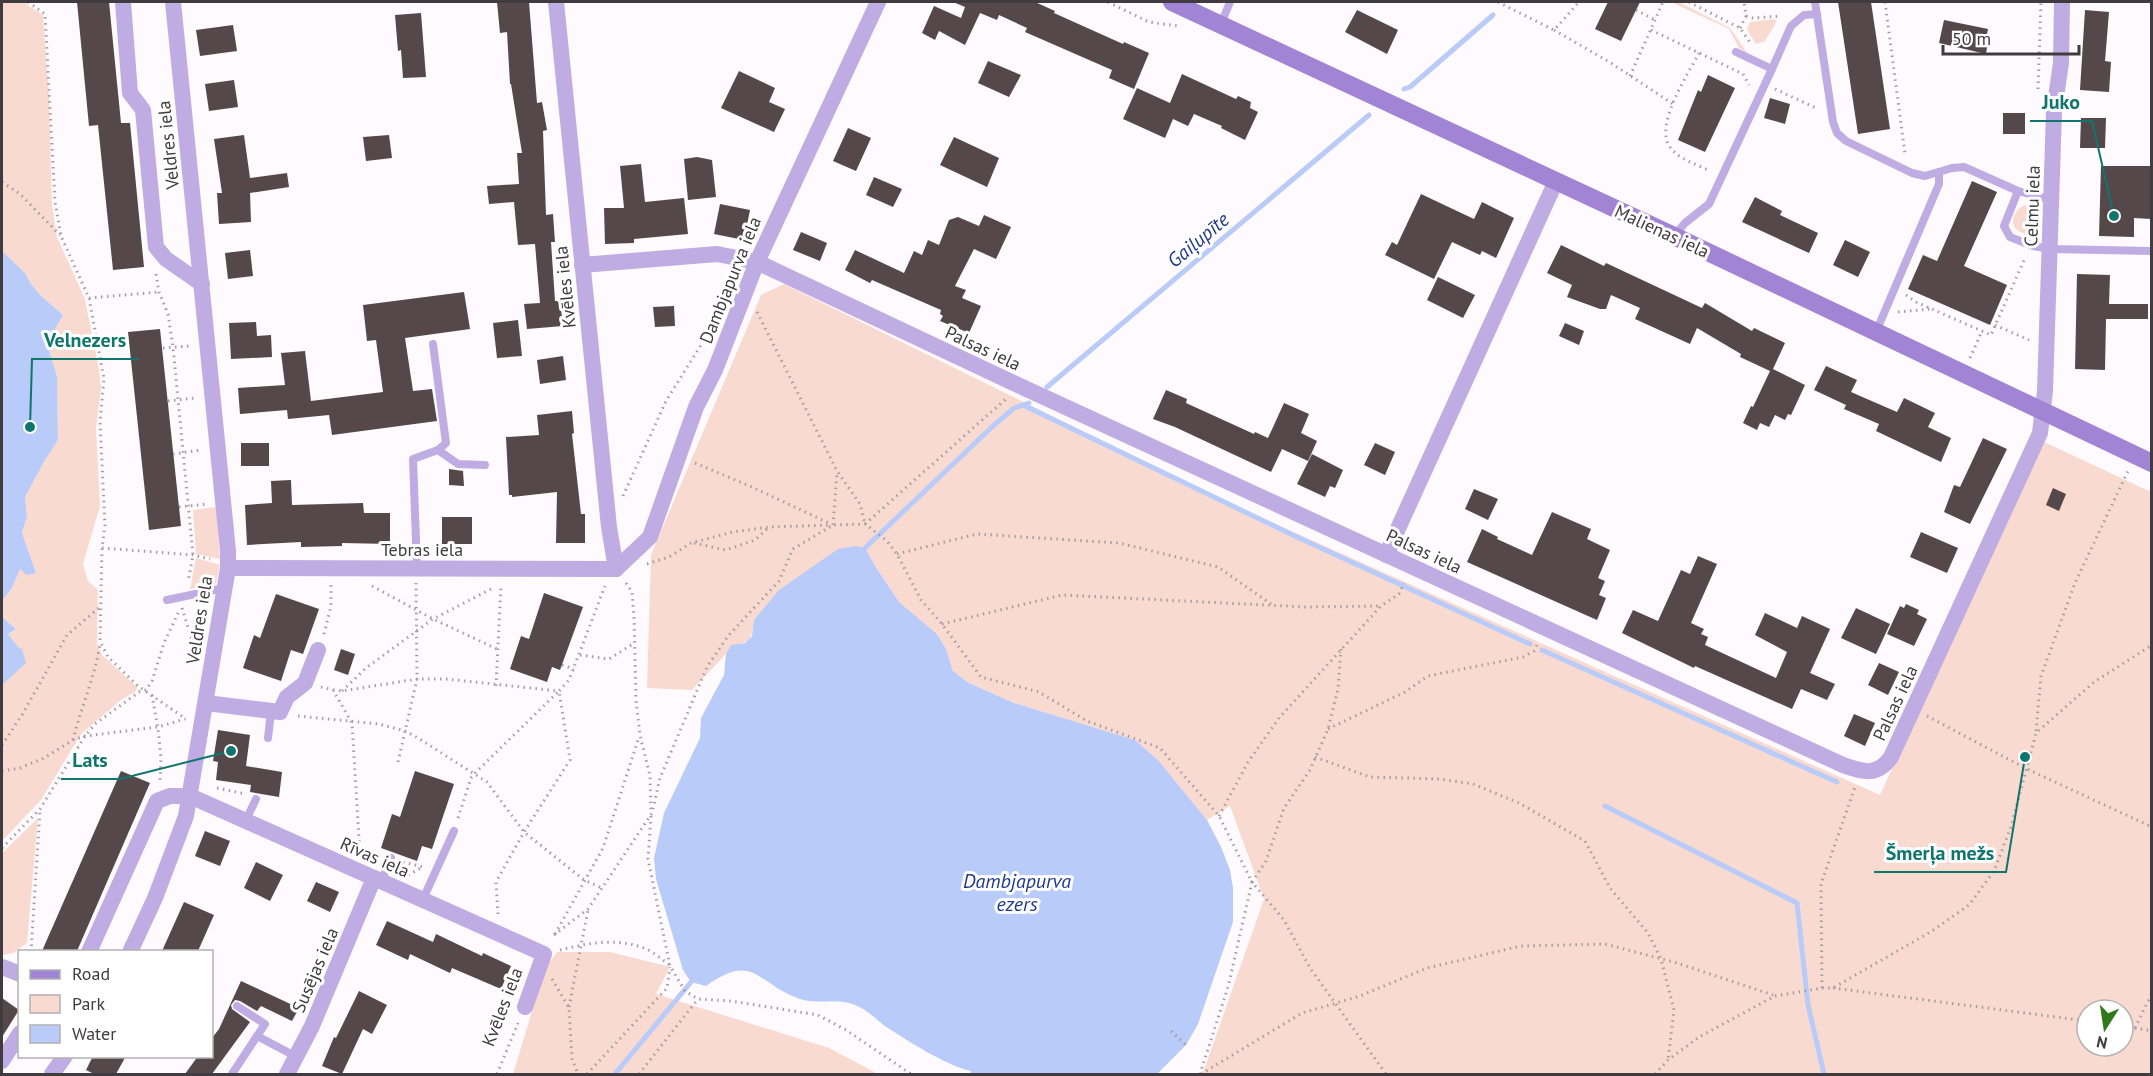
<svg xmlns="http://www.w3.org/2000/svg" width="2153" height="1076" viewBox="0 0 2153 1076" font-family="'PT Sans',sans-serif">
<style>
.green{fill:#f9dad0;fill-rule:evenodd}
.water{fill:#b8cbf9}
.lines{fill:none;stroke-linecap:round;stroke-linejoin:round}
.stream{stroke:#b8cbf9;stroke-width:5}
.building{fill:#54484a}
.path{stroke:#a39ea2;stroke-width:3;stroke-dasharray:1.5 4.5;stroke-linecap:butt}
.lane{stroke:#bface2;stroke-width:8}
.street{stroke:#bface2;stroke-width:16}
.secondary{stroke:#a184d3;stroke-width:18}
.labels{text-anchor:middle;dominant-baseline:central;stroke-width:6;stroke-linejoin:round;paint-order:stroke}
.street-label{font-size:18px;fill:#403b3f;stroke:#fff}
.water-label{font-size:20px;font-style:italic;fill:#21398d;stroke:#fff}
.leader{fill:none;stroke:#0f766e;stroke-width:2}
.callout-dot{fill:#0f766e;stroke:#fff;stroke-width:2}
.callout-label{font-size:20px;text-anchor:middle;font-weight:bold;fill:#0f766e;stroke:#fff;stroke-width:6;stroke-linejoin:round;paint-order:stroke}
</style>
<rect width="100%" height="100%" fill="#fffafd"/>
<g class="green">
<polygon points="2,2 23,2 43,15 49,98 52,205 57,237 85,299 99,370 101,388 96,428 100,506 83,564 88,581 98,590 97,644 102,655 137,687 136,691 121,700 81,734 41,800 2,841 2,685 22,666 19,648 8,634 16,629 2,617 2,601 12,588 20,568 36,573 22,533 27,516 25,497 45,460 58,440 57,377 47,343 63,315 41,296 31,284 25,273 2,251"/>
<polygon points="1671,2 1679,2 1730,28 1748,54 1739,48 1729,29"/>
<polygon points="1774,19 1777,21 1765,41 1756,44 1747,30 1750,22"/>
<path d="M2026,205h7l-3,30c-4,-1 -11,-3 -14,-6 -8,-8 1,-22 10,-24z"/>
<path d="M784,284l449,221 647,290 162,-354 109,51v582h-950l3,-4 60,-171 -34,-93 -23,14 -49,-60 -23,-20 -121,-37 -45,-20 -16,-12 -7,-22 -9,-15 -38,-32 -22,-33 -12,-21 -111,72c-2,19 -3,22 -23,26l-5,8 -34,36 -45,-2 4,-133 110,-260zM2087,1010h36v36h-36z"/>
<polygon points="216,507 220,559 196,554 193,510"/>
<polygon points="196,558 220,565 216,584 190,589"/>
<polygon points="38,818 27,943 13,953 2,955 2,853"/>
<polygon points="557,952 610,952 670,967 656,994 829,1048 878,1074 513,1074 545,968"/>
</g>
<g class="water">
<polygon points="2,251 25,273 31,284 41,296 63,315 47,343 57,377 58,440 45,460 25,497 27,516 22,533 36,573 27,575 20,569 12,588 2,601"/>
<path d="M855,546l10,2 12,21 22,33 38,32 9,15 7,22 16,12 45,20 121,37 23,20 49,60 14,27 9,23 3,18v34l-35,102 -12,21 -29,29h-187l1,-3c-26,-6 -63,-30 -86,-45 -9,-7 -19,-17 -30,-21 -18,-8 -37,0 -55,-6 -44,-15 -45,-48 -94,-13l-15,-4 -8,-12 -27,-91 -2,-21 10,-45 36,-75 1,-20 23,-43 2,-21 5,-9 14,-2 7,-7 2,-16 25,-30 59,-41z"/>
<polygon points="2,617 16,629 8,634 19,648 22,649 26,663 2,685"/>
</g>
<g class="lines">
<g class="stream">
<polyline points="1404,89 1410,87 1493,15"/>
<polyline points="1047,387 1369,115"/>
<polyline points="1023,405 1297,537 1530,644"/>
<polyline points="865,548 993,426 1014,408 1029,403"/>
<polyline points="1542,650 1837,782"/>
<polyline points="1605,806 1797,903 1808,1005 1824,1074"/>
<polyline points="615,1074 691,982"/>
</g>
</g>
<g class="building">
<polygon points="77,2 109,2 121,123 130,123 144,267 113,270 98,125 89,126"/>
<polygon points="497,2 529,2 537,103 542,102 547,130 543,131 546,215 553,214 555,242 551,242 555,301 560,301 563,326 527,329 524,304 540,303 535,244 518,245 514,202 489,204 487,186 519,184 517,153 522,153 511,84 510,84 507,32 500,33"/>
<polygon points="953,2 1035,2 1055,11 1054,13 1123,44 1124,42 1149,53 1134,89 1109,78 1112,70 1025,32 1027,28 999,15 997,20 980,13 965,45 939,31 935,40 922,33 934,6 961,18 965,7"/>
<polygon points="1608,2 1640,2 1621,41 1595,29"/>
<polygon points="1838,2 1871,2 1890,129 1858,134"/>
<polygon points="1357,10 1398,30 1387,54 1345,32"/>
<polygon points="2085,10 2109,12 2105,61 2111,62 2109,92 2080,90"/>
<polygon points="421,13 426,77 403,78 401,50 398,51 395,15"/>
<polygon points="1944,20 1988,29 1987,34 1989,34 1986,54 1939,43"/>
<polygon points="233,25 237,51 200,56 196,30"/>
<polygon points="988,61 1021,75 1009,97 978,83"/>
<polygon points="739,71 775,88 769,102 785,109 774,132 721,108"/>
<polygon points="1182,74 1236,99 1238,96 1251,102 1250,108 1258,112 1245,140 1221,128 1222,126 1194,114 1188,126 1173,119 1165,138 1123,119 1137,88 1170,103"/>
<polygon points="1708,75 1735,88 1705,152 1678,140 1698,90 1701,92"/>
<polygon points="234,80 238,107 209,111 205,84"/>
<polygon points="1770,98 1790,104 1785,124 1764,118"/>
<rect x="2003" y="113" width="22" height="21"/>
<polygon points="2081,118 2106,118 2105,148 2080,148"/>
<polygon points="848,128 871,138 856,171 833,161"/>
<polygon points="244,135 250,178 287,173 289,187 250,193 251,222 219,224 217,193 222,193 214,139"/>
<polygon points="389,135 392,158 366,161 363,137"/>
<polygon points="954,137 999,158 987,187 940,165"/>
<polygon points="697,157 712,160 716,197 688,200 684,159"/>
<polygon points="641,164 645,202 684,198 688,234 634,239 634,243 605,244 604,208 624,208 620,166"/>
<polygon points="2101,166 2151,166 2151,219 2134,218 2134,237 2099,236"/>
<polygon points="874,177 902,189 893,207 866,195"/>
<polygon points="1972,181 1997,192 1964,266 2007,285 1990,325 1908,289 1923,255 1937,261"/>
<polygon points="1421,194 1474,219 1482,202 1514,218 1496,258 1482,251 1480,255 1452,242 1434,279 1385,255 1392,242 1397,245"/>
<polygon points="1755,197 1782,211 1780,215 1818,233 1809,253 1742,222"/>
<polygon points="720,204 750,210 744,240 714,234"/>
<polygon points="984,215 1011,227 996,259 974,249 955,286 966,290 962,298 981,306 969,333 940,321 943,316 940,314 941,310 872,280 870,283 845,270 855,250 904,273 914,251 922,255 928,240 939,245 949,220 958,217 979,226"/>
<polygon points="801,232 827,243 820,261 793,250"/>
<polygon points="1845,240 1870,252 1858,277 1833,265"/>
<polygon points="1561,245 1604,266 1606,263 1702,308 1705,303 1752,331 1754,328 1785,343 1773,369 1805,385 1791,415 1788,414 1785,420 1775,415 1769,427 1760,423 1757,430 1743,423 1751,406 1753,407 1770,371 1740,357 1741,354 1697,328 1690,344 1635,319 1640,308 1611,295 1606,309 1600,309 1567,297 1572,285 1547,273"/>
<polygon points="250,250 253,276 228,279 225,253"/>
<polygon points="2077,274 2110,275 2109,304 2148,304 2148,319 2106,319 2105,370 2075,369"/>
<polygon points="1438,277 1475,295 1463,318 1427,300"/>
<polygon points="464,292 470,329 405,338 413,391 432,389 437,421 332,435 329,415 288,419 287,410 240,414 238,388 285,385 281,353 305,351 311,401 383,392 376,340 367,341 363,305"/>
<polygon points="674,306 675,326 655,327 653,307"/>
<polygon points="518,320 522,356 497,358 493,323"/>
<polygon points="256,322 257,336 271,335 272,357 231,359 229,323"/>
<polygon points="1565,323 1584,331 1579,345 1559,336"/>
<polygon points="160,329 181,526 149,530 128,332"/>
<polygon points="563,356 566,380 540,384 537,360"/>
<polygon points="1826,366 1857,380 1851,392 1897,412 1904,398 1935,413 1928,427 1951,438 1941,462 1876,431 1879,424 1844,409 1846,405 1814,390"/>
<polygon points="1166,390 1187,399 1186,403 1254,434 1255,432 1268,438 1284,403 1309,414 1301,433 1317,441 1308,461 1282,449 1271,472 1175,427 1153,419"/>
<polygon points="572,411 574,433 572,434 581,514 585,514 585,543 556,543 557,492 512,497 512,495 509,495 506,437 539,435 537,415"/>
<polygon points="1983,438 2007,449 1970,524 1944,512 1954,485 1960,487"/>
<rect x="241" y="443" width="28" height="23"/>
<polygon points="1375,443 1395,452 1385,475 1364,465"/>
<polygon points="1312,454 1343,470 1335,488 1330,486 1325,497 1297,484"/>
<polygon points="449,469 463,471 464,486 449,485"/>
<polygon points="291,480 292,505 363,503 364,513 390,513 390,544 342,543 342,546 301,547 301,542 247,545 245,505 272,503 271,481"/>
<polygon points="2053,488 2066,494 2059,511 2046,505"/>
<polygon points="1474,489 1498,499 1488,520 1465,509"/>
<polygon points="1552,512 1591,529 1587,539 1610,550 1598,578 1605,581 1599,595 1606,598 1597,620 1467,562 1482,529 1498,537 1497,539 1532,555"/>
<rect x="442" y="517" width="30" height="27"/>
<polygon points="1921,532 1958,548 1947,573 1910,557"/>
<polygon points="1698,556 1717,564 1691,623 1704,629 1701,634 1708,637 1705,645 1776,678 1787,652 1755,635 1765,613 1797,628 1802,616 1830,629 1810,673 1835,684 1827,700 1801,689 1792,709 1695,666 1694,668 1622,633 1633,610 1658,621 1681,570 1690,574"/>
<polygon points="544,593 583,607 560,670 552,667 547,682 510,669 521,636 529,639"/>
<polygon points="276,594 319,609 303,654 291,650 281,681 243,668 254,635 260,638"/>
<polygon points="1906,604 1919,610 1917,614 1927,619 1914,646 1887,634 1900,606 1904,608"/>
<polygon points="1856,608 1890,624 1876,654 1841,638"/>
<polygon points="341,649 355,654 348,675 334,670"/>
<polygon points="1879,663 1899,672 1888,695 1868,685"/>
<polygon points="1854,714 1875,723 1865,746 1844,736"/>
<polygon points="218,730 250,735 246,766 282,772 279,797 250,792 251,785 216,780 218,762 213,761"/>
<polygon points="121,771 150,783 77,951 42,951"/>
<polygon points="415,771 454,784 432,849 422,846 417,861 381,848 392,814 400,817"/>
<polygon points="205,831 230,841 220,866 195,856"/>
<polygon points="256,862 283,875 270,901 244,888"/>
<polygon points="316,882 339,892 330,912 307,901"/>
<polygon points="184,902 214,915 198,951 162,951"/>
<polygon points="387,921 433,942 436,934 482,956 483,953 511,966 501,989 452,968 450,973 410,954 408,960 376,945"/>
<polygon points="241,981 299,1008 292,1021 261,1006 257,1011 240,1001 235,1000 231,1005 232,1009 250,1022 212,1074 185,1074 198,1056 212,1056 212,1038 219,1029"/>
<polygon points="359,991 387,1005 372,1034 363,1029 342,1074 322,1066 334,1037 336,1038"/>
<polygon points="2,998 19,1010 2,1037"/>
<polygon points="93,1056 126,1056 116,1074 94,1074 86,1070"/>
</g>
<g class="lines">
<g class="path">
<polyline points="28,2 45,14 55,202 61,236 89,298 104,379 100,422 105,525 102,548 100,641 108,657 138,686 186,719"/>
<polyline points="1108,2 1149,22 1178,26"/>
<polyline points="1498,2 1554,30 1579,2"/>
<polyline points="1689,2 1740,28 1751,44"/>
<polyline points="1885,2 1905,154"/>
<polyline points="1636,10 1655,20"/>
<polyline points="1746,16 1753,18 1781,16"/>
<polyline points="1740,28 1746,16 1744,2"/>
<polyline points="1554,30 1611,63 1673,104"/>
<polyline points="1651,30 1743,74 1749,85"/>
<path d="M1699,53c-11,21 -45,72 -29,94 9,13 27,17 40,24"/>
<polyline points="1630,76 1663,2"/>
<polyline points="1775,89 1818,109"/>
<polyline points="2038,89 2041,2"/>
<polyline points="2,182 20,194 60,235"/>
<polyline points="156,274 159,292 168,314 173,347 193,555 188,582"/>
<polyline points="1906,295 1916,302 1991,335 2025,258"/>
<polyline points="89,298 159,292"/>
<polyline points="757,312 837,471 860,504 865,524"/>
<polyline points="1898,312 1930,309"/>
<polyline points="1995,325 2029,340"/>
<polyline points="163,348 190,346"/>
<polyline points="1970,358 1982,331"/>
<polyline points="168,401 195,398"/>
<polyline points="173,454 201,450"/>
<polyline points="695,463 752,487 831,524"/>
<polyline points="623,496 666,401 711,329"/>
<polyline points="179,507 207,504"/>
<polyline points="865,524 1007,398"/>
<polyline points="833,525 837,473"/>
<polyline points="694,543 726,550 755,540 768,528"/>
<polyline points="102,548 193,555 210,559"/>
<polyline points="897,554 977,534 1119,543 1218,567 1271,604"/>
<polyline points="647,564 669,557 691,543 733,532 769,527 831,525"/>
<polyline points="626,583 632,592 634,618 636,700 640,735 650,776 651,810"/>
<polyline points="372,586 433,619 497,649"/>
<polyline points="182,608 196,653"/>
<polyline points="942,624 1062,595 1306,607 1381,606"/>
<polyline points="324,634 331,606 331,585"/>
<polyline points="1341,649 1338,689 1328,729 1310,770 1284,808 1266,861 1252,882 1284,920 1310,968 1386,1074"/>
<polyline points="580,655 609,659 633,644"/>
<polyline points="562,665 574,669"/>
<polyline points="496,686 501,586"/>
<polyline points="321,687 333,690 352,723 360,855"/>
<polyline points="333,690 342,691 417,679 446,679 559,691 569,680 605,586"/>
<polyline points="342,691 366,668 433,619 495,587"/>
<polyline points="152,695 158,729 161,758 160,782"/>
<polyline points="298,716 379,724 405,731 418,738 487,782 524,832 584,880 602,888"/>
<polyline points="1927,716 2027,769 2152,827"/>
<polyline points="1328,729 1405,692 1428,676 1523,657 1534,651 1538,643"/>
<polyline points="2036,731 2041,676 2075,583 2128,471"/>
<path d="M73,740c8,-33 22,-63 27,-96"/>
<polyline points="2,745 22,715 67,635 100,607"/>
<polyline points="1315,757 1370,777 1440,779 1473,784 1519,803 1585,841 1610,888 1648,933 1661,959 1674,1010 1668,1060"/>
<polyline points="398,762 417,679 416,583"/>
<polyline points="2,771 20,768 44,758 73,740 85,736 158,727 185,719"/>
<polyline points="217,788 246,794"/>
<polyline points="651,816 648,859 670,966 685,991 698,999 731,1001 818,1015 846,1030 911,1074"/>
<polyline points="1219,816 1248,762 1279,718 1381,606 1399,594 1404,583"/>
<polyline points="458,818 471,778 475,773 559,691"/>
<polyline points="2,848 40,809 85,736 95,724 139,692 146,690 152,681 164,643 179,611"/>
<polyline points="403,862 423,867"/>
<polyline points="408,875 421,868"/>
<polyline points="498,914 496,882 524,832 570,760 559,691"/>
<polyline points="555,934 603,848 639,737"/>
<polyline points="554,935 588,909 652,813 660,778 707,667 728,636 779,581 793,549 833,525 865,524 887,541 897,554 921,600 942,624 981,677 1039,692 1087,721 1160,748 1219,816 1252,882 1228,987 1200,1074"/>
<path d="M560,950c28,-7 58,-13 86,-1 8,3 16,11 24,16"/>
<polyline points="31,952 40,810"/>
<polyline points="552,979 569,1008 572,1059 578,1074"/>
<polyline points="1822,988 1821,884 1855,787"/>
<polyline points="1833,988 2087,1021"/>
<polyline points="569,1007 588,910"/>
<polyline points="2123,1026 2152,1031"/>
<polyline points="2135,1028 2152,993"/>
<polyline points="1171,1031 1186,1045"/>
<polyline points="497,1074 518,1023"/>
<polyline points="587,1074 667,988 670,967"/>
<polyline points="639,1074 698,999"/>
<polyline points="1201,1074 1302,1013 1360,996 1427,968 1521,946 1605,944 1677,963 1773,995"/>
<polyline points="1655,1074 1668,1060 1699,1037 1775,996 1822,988 1833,988 1932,931 1969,905 1994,871 2011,827 2036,733 2094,682 2152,645"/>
</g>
<g class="lane">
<polyline points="1815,2 1833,122 1837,133 1846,141 1912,173 1925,176 1952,168 1964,167 2018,191 2051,200"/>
<polyline points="1221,24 1230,2"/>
<polyline points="1772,69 1791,26 1804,15 1817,14"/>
<polyline points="2018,191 2004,226 2010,237 2033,246 2050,249 2152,251"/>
<polyline points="1674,236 1685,223 1709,204 1772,69 1736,52"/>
<polyline points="1876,332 1939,184 1939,172"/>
<polyline points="438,450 458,464 485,465"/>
<polyline points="417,568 413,459 438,450 446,443 433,344"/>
<polyline points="167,600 224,588"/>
<polyline points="268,738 271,712"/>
<polyline points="246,820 256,799"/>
<polyline points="381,881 391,858"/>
<polyline points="423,899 454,831"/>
<polyline points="257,1036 297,1057"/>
<polyline points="232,1074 265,1024 237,1006"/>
</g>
<g class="street">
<polyline points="123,2 130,93 143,110 156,247 166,259 202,284"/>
<polyline points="556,2 609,527 616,569"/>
<path d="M582,265l135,-11 40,8 263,124 823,379c20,7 34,12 48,-8l149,-324 5,-42 9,-280 7,-48 1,-61"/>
<polyline points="1386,555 1556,181"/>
<polyline points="228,568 616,569"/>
<polyline points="616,569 650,537 696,407 715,370 757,262 878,2"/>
<polyline points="206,703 280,712 287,697 305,683 318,650"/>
<polyline points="89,952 157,801 170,796 190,796 544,954 525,1007"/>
<polyline points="130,952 155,898 186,816 228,568 228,551 173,2"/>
<polyline points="2,967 20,974"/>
<polyline points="2,1061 20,1033"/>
<polyline points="52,1074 65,1056"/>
<polyline points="287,1074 312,1026 374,878"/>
</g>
<polyline class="secondary" points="1172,2 1674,236 2152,463"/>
</g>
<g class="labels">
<g class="street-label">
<text transform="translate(168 145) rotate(-96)">Veldres iela</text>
<text transform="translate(2032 206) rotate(-88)">Celmu iela</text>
<text transform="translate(1662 231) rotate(25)">Malienas iela</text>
<text transform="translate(730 280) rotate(-68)">Dambjapurva iela</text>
<text transform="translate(565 287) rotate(-96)">Kvēles iela</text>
<text transform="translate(983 348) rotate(25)">Palsas iela</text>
<text x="422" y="549">Tebras iela</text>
<text transform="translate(1424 551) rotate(25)">Palsas iela</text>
<text transform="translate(199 620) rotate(-81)">Veldres iela</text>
<text transform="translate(1895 703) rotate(-65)">Palsas iela</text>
<text transform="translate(375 857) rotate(24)">Rīvas iela</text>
<text transform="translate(315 970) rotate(-67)">Susējas iela</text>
<text transform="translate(502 1007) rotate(-69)">Kvēles iela</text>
</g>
<g class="water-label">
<text transform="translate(1198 240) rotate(-40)">Gaiļupīte</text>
<text x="1017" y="881">Dambjapurva<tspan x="1017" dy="23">ezers</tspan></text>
</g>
</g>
<path class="leader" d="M2114 216L2092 121H2030M30 427L32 359H138M231 751L120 779H61M2025 757L2006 872H1874"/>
<g class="callout-dot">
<circle cx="2114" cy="216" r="6"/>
<circle cx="30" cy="427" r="6"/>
<circle cx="231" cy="751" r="6"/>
<circle cx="2025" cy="757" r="6"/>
</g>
<g class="callout-label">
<text x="2061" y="109">Juko</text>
<text x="85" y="347">Velnezers</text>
<text x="90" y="767">Lats</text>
<text x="1940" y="860">Šmerļa mežs</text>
</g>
<rect width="2153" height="1076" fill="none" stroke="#403b3f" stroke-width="6"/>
<rect x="18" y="950" width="195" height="108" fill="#ffffff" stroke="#b3b1b2" stroke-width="1.5"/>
<rect x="30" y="970" width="30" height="9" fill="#a184d3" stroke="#b3b1b2" stroke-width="1.5"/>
<text x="72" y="980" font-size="18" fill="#403b3f">Road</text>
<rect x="30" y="995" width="30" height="18" fill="#f9dad0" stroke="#b3b1b2" stroke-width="1.5"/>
<text x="72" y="1010" font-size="18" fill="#403b3f">Park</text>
<rect x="30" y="1025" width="30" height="18" fill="#b8cbf9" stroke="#b3b1b2" stroke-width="1.5"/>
<text x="72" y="1040" font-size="18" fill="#403b3f">Water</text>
<g transform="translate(2105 1028) rotate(192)"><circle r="28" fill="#ffffff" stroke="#b3b1b2" stroke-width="1.5"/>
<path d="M0-4.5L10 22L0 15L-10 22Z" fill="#31781c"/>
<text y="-9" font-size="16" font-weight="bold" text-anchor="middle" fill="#403b3f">N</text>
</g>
<path d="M1943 45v9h136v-9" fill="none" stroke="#403b3f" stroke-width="3"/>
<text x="1952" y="45" font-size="18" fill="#403b3f" stroke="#ffffff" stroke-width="4.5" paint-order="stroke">50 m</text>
</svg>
